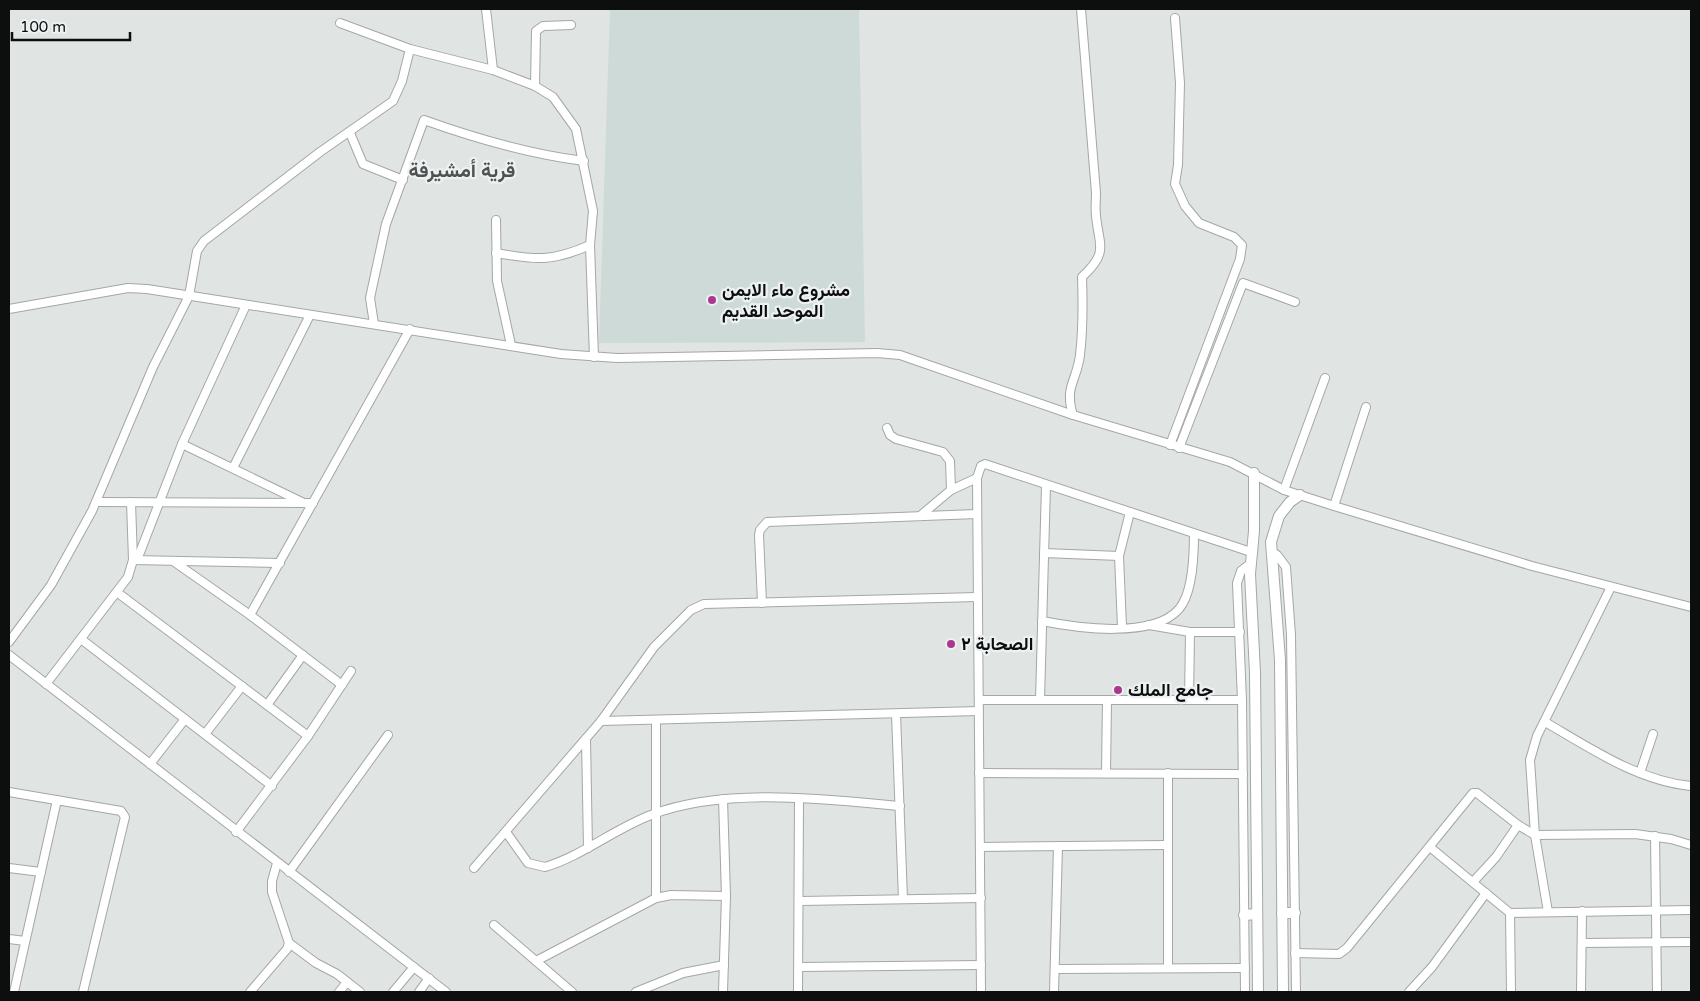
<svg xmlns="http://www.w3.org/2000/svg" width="1700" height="1001" viewBox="0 0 1700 1001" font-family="'Varela Round',Vazirmatn,sans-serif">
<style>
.built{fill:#cddad8}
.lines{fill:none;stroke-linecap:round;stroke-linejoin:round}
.minor-casing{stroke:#a3a7a6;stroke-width:10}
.major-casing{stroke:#a3a7a6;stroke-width:12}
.minor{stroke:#fff;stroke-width:8}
.major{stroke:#fff;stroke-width:10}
.poi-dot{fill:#aa3792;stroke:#edf1f1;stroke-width:2}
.labels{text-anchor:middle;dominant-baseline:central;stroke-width:4.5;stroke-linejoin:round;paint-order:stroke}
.poi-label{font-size:18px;font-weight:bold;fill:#0d0f0f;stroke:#edf1f1;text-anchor:start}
.quarter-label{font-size:20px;font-weight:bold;fill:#4e5251;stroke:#edf1f1}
</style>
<rect width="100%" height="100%" fill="#e0e4e3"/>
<polygon class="built" points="610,9 859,9 865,342 599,343"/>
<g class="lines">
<defs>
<g id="minor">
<polyline points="486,9 493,70"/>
<path d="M1081,9l15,184c0,7 -1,16 0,23 3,30 13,36 -14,61 1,26 1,52 -2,78 -3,26 -16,31 -7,60l157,47 54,28 50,16 198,60 159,41"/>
<polyline points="340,23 410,49"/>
<polyline points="535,86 536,31 543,26 571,25"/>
<polyline points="350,133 363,164 403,180"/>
<polyline points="496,220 497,281 511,345"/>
<path d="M496,253c40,7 56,9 94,-8"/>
<polyline points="9,309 128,288 147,289 561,354 617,358 877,353 900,355 1073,415"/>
<path d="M374,324l-4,-26 16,-74 38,-104c53,19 104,34 160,41"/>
<polyline points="887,428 890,435 896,439 943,452 950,461 951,490"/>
<polyline points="182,444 304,503"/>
<polyline points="1170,445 1240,259 1242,245 1234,237 1199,223 1185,206 1175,184 1178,165 1180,83 1175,18"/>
<polyline points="1179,448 1243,283 1295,302"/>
<polyline points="233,468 310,315"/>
<polyline points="1284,490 1325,378"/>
<polyline points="96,502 313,503"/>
<polyline points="1334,506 1366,407"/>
<polyline points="920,516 951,490 977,478"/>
<polyline points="1271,551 1277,555 1286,567 1291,635 1296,992"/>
<polyline points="1044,553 1119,556"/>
<polyline points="133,560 280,563"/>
<polyline points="137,560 182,444 246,305"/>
<polyline points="173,561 250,615 342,685"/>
<polyline points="118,593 308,736"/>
<polyline points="762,603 759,535 760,530 767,522 977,514"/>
<polyline points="250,615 410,329"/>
<path d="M1042,621c35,7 111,18 137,-12 14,-16 15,-55 15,-75"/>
<polyline points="1149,625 1190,632 1189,700"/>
<polyline points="1122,627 1119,556 1130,512"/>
<polyline points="1190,632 1240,632"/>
<polyline points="81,639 272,786"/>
<polyline points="9,642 51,585 92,511 153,367 189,296 197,251 204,241 320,152 393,101 402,81 410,49 493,70 535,86 553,97 576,129 593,211 590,245 594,357"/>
<polyline points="9,655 446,992"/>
<polyline points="46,684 128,577 133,560 131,502"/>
<polyline points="979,700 1242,700"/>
<polyline points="1040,700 1046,485"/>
<polyline points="267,705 303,655"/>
<polyline points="896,714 903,899"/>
<polyline points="656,720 656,898"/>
<polyline points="601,721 979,711"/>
<path d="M1545,722c45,26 93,59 146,64"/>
<polyline points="205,734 242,686"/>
<polyline points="586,739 588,848"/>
<polyline points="150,764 185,719"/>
<polyline points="979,773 1243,774"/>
<polyline points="1106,773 1107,700"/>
<polyline points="1640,773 1653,734"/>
<polyline points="9,792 121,811 125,817 83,992"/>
<polyline points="236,832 308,736 351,671"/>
<path d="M506,832l22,31 17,4c37,-11 69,-38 106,-52 72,-28 172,-16 249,-9"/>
<polyline points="1655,836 1657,992"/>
<polyline points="980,847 1168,845"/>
<polyline points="1431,848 1510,913 1691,910"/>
<polyline points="9,868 41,872"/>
<polyline points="474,868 601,721 654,647 691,610 704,604 978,597"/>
<polyline points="289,872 388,735"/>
<polyline points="1473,882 1496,857 1518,825 1535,835 1635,834 1671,839 1691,845"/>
<polyline points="800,901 981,898"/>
<polyline points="1548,912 1535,835 1530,760 1537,736 1611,587"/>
<polyline points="1510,913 1511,992"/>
<polyline points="494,925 572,992"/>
<polyline points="9,939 25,941"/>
<polyline points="289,943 316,963 337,974 360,992"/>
<polyline points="1582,943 1691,942"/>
<polyline points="1295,953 1339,954 1347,948 1473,793 1477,793 1518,825"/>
<polyline points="536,961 656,898 671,895 726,896"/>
<polyline points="799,967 981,965"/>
<polyline points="1168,968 1168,773"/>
<polyline points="1055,969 1245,968"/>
<polyline points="14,992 57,800"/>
<polyline points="250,992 287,949 289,943 272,892 272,881 277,863"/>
<polyline points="339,992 347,982"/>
<polyline points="393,992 414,967"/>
<polyline points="419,992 429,978"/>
<polyline points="636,992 683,973 724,965"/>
<polyline points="723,992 726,896 723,799"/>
<polyline points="798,992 799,799"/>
<polyline points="981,992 977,478 981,466 985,464 1251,552"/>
<polyline points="1054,992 1058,846"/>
<polyline points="1245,992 1242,700 1237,583 1241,571 1250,564"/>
<polyline points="1409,992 1432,967 1486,893"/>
<polyline points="1581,992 1582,911"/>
</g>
<g id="major">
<polyline points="1254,473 1254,531 1250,574 1255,672 1258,992"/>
<polyline points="1282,913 1295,913"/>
<polyline points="1244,915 1257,914"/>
<polyline points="1283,992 1280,660 1271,542 1279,516 1290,502 1300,495"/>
</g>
</defs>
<use href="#minor" class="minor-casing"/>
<use href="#major" class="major-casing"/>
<use href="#minor" class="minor"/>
<use href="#major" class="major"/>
</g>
<g class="poi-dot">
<circle cx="712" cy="300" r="5"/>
<circle cx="951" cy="644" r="5"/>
<circle cx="1118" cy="690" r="5"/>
</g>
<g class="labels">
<g class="poi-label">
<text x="722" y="290">مشروع ماء الايمن<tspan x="722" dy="21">الموحد القديم</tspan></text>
<text x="961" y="644">الصحابة ٢</text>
<text x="1128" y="690">جامع الملك</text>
</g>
<g class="quarter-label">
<text x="462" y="171">قرية أمشيرفة</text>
</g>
</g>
<rect width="1700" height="1001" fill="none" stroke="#0d0f0f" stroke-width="20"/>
<path d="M12 32v8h118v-8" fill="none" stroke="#0d0f0f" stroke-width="2.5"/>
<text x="20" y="32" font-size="15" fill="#0d0f0f" stroke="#edf1f1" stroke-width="4" paint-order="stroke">100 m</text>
</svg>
